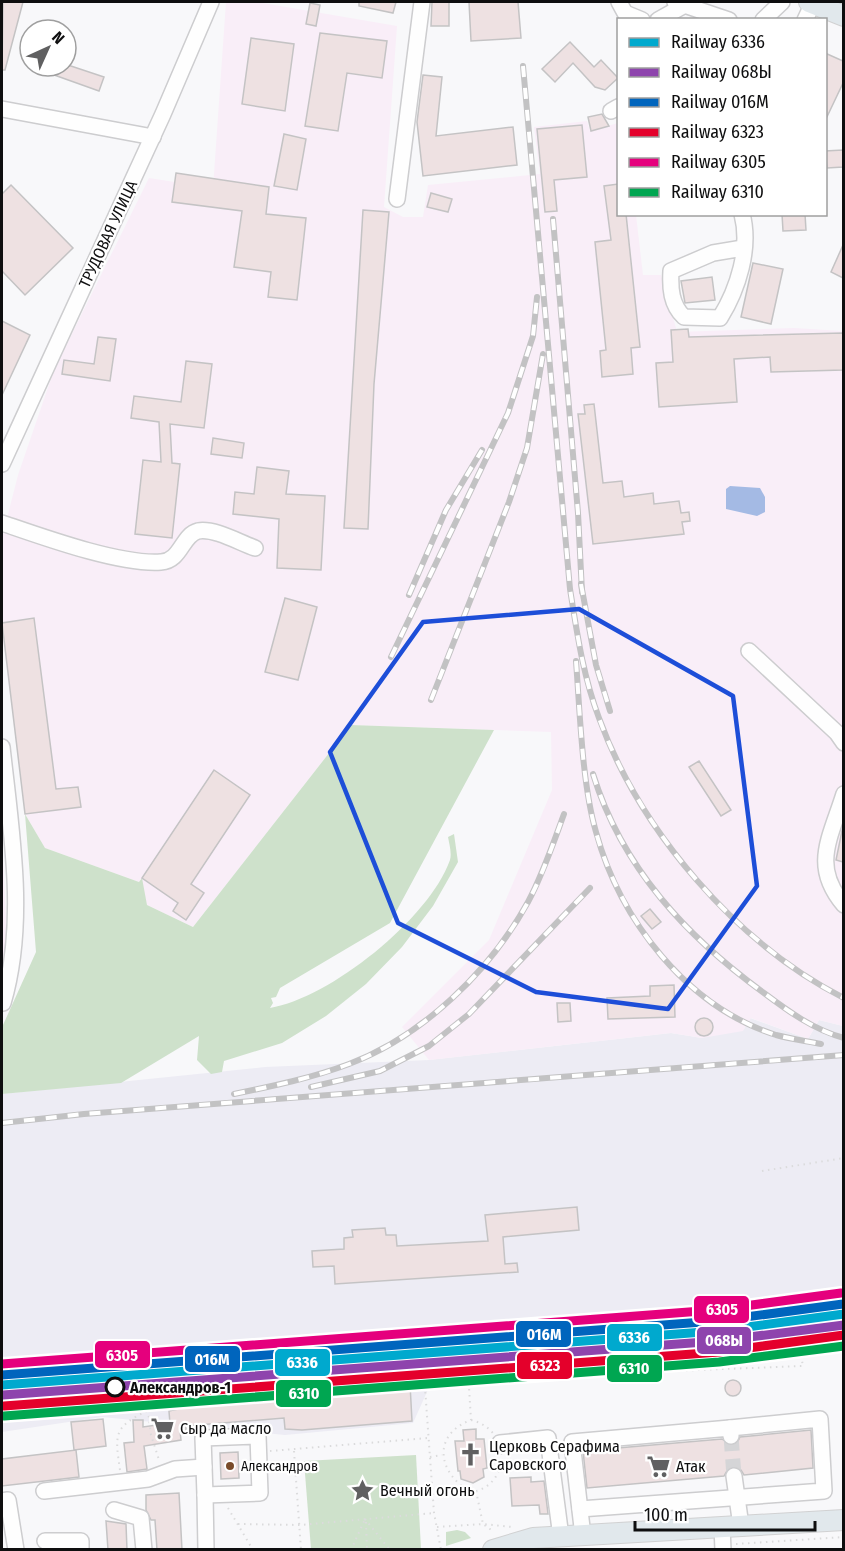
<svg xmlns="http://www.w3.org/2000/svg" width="845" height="1551" viewBox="0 0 845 1551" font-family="'Fira Sans Condensed',sans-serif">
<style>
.built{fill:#edecf4}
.industrial{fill:#f9eef8}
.green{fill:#cee1cb}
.water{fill:#a4bae4}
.building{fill:#eee1e2;stroke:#c4c3c4;stroke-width:1.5}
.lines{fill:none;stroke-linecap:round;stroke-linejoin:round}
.minor-tunnel{stroke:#d5d5d7;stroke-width:15;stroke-dasharray:15 8;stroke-linecap:butt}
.minor-casing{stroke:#cdcdcf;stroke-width:18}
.major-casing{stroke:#d1d1d2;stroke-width:22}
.path{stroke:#dbdbdc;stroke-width:2;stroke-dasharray:1.5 4.5;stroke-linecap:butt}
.minor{stroke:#fefefe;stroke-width:15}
.major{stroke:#e1e8ec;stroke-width:20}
.rail-casing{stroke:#c2c2c3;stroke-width:6}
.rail{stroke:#fff;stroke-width:4;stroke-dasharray:11;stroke-linecap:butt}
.rail-1-casing{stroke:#fff;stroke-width:14}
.rail-2-casing{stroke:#fff;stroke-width:14}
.rail-3-casing{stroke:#fff;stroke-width:14}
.rail-4-casing{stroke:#fff;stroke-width:14}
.rail-5-casing{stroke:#fff;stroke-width:14}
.rail-6-casing{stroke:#fff;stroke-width:14}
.rail-1{stroke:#00a9ce;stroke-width:9}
.rail-2{stroke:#8e44ad;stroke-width:9}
.rail-3{stroke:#0065bd;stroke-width:9}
.rail-4{stroke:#e4002b;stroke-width:9}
.rail-5{stroke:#e5007d;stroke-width:9}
.rail-6{stroke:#00a651;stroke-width:9}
.marked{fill:none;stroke:#1d4ed8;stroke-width:4.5;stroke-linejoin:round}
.stop-dot{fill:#fff;stroke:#0e0e0f;stroke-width:3}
.bus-dot{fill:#7a4b2a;stroke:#fff;stroke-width:2}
.labels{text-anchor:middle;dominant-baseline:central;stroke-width:4.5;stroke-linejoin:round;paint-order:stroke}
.bus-label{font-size:14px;fill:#0e0e0f;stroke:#fff;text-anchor:start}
.street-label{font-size:16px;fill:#0e0e0f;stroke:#fff}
.stop-label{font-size:16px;font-weight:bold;fill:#0e0e0f;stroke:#fff;text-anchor:start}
.poi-label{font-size:16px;fill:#0e0e0f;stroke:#fff;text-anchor:start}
.line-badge{stroke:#fff;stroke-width:2}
.badge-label{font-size:16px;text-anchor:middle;font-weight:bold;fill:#fff}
</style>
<rect width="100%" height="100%" fill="#f8f8fa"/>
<polygon class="built" points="750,1018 808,1039 819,1020 843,1026 843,1353 548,1378 431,1383 413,1423 285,1435 102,1417 2,1432 2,1094 265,1067 429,1060 671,1033 702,1038"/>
<g class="industrial">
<polygon points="226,2 257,2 397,26 384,207 403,217 423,217 428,185 540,174 534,127 587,121 590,131 618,123 618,214 636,215 643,275 661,275 677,332 794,328 843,331 843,1026 819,1020 808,1039 751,1018 743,1031 702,1038 671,1033 429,1060 402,1027 489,940 552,790 551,732 351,725 193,927 147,905 141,879 139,882 45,848 25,814 2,632 2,538 18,475 54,370 149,178 213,188"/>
<polygon points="2,837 8,959 2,987"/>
</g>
<g class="green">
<path d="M351,725l143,5 -104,193 -110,65 -4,9 -5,1 2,5 -3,5c60,-10 159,-89 180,-148 2,-7 -1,-17 -2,-23l6,-3 4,28 -25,44 -31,41 -36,37 -40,32 -44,27 -58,18 -2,11 -11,2 -14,-14 2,-24 -78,47 -119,11 1,-69 33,-73 -11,-138 20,34 94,34 3,-4 5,27 46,22z"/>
<polygon points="416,1455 421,1549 311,1549 304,1461"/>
<polygon points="457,1530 465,1532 471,1538 446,1546 446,1532"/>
</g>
<polygon class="water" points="730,486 760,488 765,497 765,512 757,516 726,509 726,489"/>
<g class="building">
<polygon points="3,2 23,2 5,70 2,70"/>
<polygon points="359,2 396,2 393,13 359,6"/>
<polygon points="432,2 449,2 449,26 431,26"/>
<polygon points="469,2 518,2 521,38 471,41"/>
<polygon points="310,3 320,5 316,26 306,24"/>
<polygon points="320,33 387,41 382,78 347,73 338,131 305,126"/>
<polygon points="251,38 294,44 285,111 242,104"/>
<polygon points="570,42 594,67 601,60 618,78 605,90 595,87 573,63 555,82 542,69"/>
<polygon points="825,53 843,61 843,83 825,121"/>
<polygon points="29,66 71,66 104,77 99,91"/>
<polygon points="423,75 442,77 436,136 513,127 517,165 423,176 417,122"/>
<polygon points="602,114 609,126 591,131 588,117"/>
<polygon points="582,125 587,177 554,180 557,211 545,212 537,129"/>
<polygon points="284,134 306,139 297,190 274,186"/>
<polygon points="843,150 843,167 827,168 825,151"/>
<polygon points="176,173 269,187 266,214 306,218 297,300 268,297 271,272 234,267 242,211 172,202"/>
<polygon points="618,184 618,214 626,214 640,347 631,348 633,374 602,377 600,351 606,350 595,242 611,240 604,186"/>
<polygon points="11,185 73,248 25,295 2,271 2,194"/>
<polygon points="431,193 452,199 448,212 427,207"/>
<polygon points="363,210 389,212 374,384 368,529 344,528"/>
<polygon points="782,214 805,214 806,230 783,231"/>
<polygon points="843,245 843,278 831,272"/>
<polygon points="753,263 783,269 771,324 741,317"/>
<polygon points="712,277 715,300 685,303 681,281"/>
<polygon points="2,321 30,335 2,395"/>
<polygon points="688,329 689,337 843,333 843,370 771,372 770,357 734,359 737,402 659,407 656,363 673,362 671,330"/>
<polygon points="98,337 116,339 110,381 62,374 64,360 94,364"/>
<polygon points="186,361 212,364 204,428 170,424 172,463 180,464 172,538 135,534 143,460 161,462 159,422 131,418 134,396 181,402"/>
<polygon points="594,404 603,483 622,481 624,497 653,493 654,504 679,501 681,513 689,512 690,521 682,522 684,534 593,544 578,414 585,414 584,405"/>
<polygon points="213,438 244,443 242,458 211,454"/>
<polygon points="257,467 289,471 286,494 325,496 321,570 277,568 279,519 233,514 235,492 254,494"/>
<polygon points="285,598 317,607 298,680 265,672"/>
<polygon points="34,618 56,789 78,787 81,807 25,814 2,623"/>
<polygon points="699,761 731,810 721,816 689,767"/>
<polygon points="214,770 250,795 191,884 204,893 186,920 173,911 178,903 142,878"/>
<polygon points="843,826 843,862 836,860"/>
<polygon points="650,909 661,922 652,929 641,916"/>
<polygon points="674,985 675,1017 608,1019 607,998 650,996 650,986"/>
<polygon points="557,1003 570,1003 571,1021 558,1022"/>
<circle cx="704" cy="1027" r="9"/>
<polygon points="577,1207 579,1230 503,1237 505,1264 517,1263 518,1272 335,1284 334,1266 313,1267 312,1251 344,1249 344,1238 353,1237 352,1230 385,1228 386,1235 396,1235 397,1246 488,1241 485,1215"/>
<circle cx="733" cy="1388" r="8"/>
<polygon points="88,1384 89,1395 68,1397 68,1385"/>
<polygon points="410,1384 412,1421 302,1430 285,1429 284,1418 186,1426 186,1431 180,1431 181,1440 144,1446 147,1469 127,1472 124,1443 134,1442 133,1420 143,1420 143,1427 157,1425 170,1424 169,1411 187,1407 243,1402 243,1398 271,1396 271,1402 302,1400 302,1391"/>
<polygon points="103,1419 106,1446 74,1450 71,1422"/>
<polygon points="476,1429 476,1439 484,1439 487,1468 483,1469 484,1477 473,1483 461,1479 460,1471 458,1471 455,1441 464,1441 463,1430"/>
<polygon points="811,1430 813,1468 744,1475 741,1470 733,1466 728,1469 724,1476 587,1488 583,1451 722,1439 732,1446 737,1443 740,1437"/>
<polygon points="76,1450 79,1477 2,1486 2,1459"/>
<polygon points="238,1452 239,1478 221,1479 220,1453"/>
<polygon points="531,1477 531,1482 544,1481 548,1514 540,1514 539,1505 512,1506 510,1478"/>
<polygon points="179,1493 182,1550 157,1550 155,1520 151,1520 146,1510 146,1495"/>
<polygon points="106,1521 126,1524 127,1550 108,1550"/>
</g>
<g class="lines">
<polyline class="minor-tunnel" points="731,1436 734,1476"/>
<defs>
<g id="minor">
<polyline points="619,2 625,13 642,20"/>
<polyline points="675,2 729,20"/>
<polyline points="658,20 685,5"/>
<polyline points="763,20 782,2"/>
<polyline points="805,20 813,3"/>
<polyline points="2,109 153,137"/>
<polyline points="611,111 618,107"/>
<polyline points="397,199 422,2"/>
<path d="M742,214c9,34 -4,75 -22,104l-36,-1c-13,-12 -14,-29 -13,-46l42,-18 30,-5"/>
<polyline points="2,464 163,114 211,2"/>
<path d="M2,523c41,14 118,42 159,39 20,-1 21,-27 37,-31 17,-3 42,12 57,17"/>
<polyline points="749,651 837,733 844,743"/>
<path d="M2,747c9,83 25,174 1,256"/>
<path d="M844,794c-14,45 -33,72 0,111"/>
<polygon points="258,1436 260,1493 205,1495 203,1438"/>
<polyline points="500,1443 548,1438 561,1537"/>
<polyline points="734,1476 741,1526"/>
<polyline points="44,1491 148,1479 175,1469 204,1467"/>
<polyline points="205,1495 206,1550"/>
<polyline points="2,1501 8,1500 16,1550"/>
<polyline points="580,1509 824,1491 820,1419 730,1428"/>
<polyline points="114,1510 141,1518 144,1550"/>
<polyline points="722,1527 723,1550"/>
<polyline points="583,1536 572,1442 730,1428 731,1436"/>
<polyline points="45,1541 81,1541 81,1550"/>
</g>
<g id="major">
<polyline points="809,2 844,16"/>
<polyline points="493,1550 533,1538 844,1520"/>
</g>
</defs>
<use href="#minor" class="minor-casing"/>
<use href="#major" class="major-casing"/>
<g class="path">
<polyline points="762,1171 844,1158"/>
<polyline points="353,1342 358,1388"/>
<polyline points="134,1359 137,1386"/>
<polyline points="468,1371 471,1420"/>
<polyline points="424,1374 434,1513 441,1550"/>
<polyline points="145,1386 151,1435 159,1460"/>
<polyline points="89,1390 145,1386 153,1381"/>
<polyline points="2,1396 68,1391"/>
<polyline points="148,1410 244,1395 358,1383 803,1366 796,1331 844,1326"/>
<path d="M471,1420c42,10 39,67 0,72 -33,-18 -40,-57 0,-72z"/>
<polyline points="270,1451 428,1438"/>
<polyline points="294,1451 301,1550"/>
<polyline points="430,1457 442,1455"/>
<path d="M120,1470c-5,-35 -7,-43 27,-59"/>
<polyline points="476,1491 483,1524 512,1527"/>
<polyline points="228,1508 253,1550"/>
<polyline points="365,1519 390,1550"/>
<polyline points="366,1522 367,1550"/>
<polyline points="238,1524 300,1525 434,1513"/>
<polyline points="437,1527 483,1524 494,1532"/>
<polyline points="736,1544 844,1537"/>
<polyline points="351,1550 365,1519"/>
</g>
<use href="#minor" class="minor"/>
<use href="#major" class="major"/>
<defs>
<g id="rail">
<path d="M523,66l47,523c7,44 13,87 29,129 41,113 138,226 245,280"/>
<polyline points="553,219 578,513 582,592"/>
<polyline points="581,584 596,665 610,711"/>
<polyline points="409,595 446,510 482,450"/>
<polyline points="391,657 508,413 533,336 537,297"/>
<path d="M576,661c4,52 6,123 20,171 24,88 91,175 180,203 15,4 30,6 45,9"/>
<polyline points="431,700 509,502 527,448 543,354"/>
<path d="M593,774c29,94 94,163 171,219 24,18 50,37 80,45"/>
<polyline points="311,1087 380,1071 429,1046 469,1014 590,888"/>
<path d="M234,1094c39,-8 78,-16 115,-30 74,-28 141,-93 179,-162 15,-28 25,-58 36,-88"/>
<polyline points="2,1123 84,1114 844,1055"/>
</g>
</defs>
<use href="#rail" class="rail-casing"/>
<use href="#rail" class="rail"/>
<defs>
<polyline id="rail-1" points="2,1385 717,1331 844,1314"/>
<polyline id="rail-2" points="3,1395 718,1341 844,1325"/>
<polyline id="rail-3" points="2,1375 716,1321 843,1304"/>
<polyline id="rail-4" points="4,1406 719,1352 844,1335"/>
<polyline id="rail-5" points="2,1364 715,1310 841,1293"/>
<polyline id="rail-6" points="4,1416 719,1362 844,1346"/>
</defs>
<use href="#rail-1" class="rail-1-casing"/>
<use href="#rail-2" class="rail-2-casing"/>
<use href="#rail-3" class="rail-3-casing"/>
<use href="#rail-4" class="rail-4-casing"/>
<use href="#rail-5" class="rail-5-casing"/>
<use href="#rail-6" class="rail-6-casing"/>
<use href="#rail-1" class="rail-1"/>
<use href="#rail-2" class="rail-2"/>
<use href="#rail-3" class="rail-3"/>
<use href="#rail-4" class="rail-4"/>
<use href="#rail-5" class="rail-5"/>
<use href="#rail-6" class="rail-6"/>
</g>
<path class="marked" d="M579,609l154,87 24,190 -89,123 -132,-17 -138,-69 -68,-171 93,-130z"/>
<defs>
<symbol id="supermarket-bare" viewBox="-9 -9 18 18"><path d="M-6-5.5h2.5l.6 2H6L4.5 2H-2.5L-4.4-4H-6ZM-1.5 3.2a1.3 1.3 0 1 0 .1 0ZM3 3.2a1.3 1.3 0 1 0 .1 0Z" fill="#606061" stroke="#fff" stroke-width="2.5" paint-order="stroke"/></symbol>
<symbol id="church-bare" viewBox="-9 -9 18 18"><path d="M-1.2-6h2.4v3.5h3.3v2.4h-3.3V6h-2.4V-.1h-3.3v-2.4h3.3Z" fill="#606061" stroke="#fff" stroke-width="2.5" paint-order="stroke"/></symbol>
<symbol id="sight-bare" viewBox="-9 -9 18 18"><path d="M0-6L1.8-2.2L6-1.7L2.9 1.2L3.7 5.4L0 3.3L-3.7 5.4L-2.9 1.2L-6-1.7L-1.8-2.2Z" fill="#606061" stroke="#fff" stroke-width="2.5" paint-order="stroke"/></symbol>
</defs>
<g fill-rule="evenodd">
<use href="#supermarket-bare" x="146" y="1412" width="33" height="33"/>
<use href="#church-bare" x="454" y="1438" width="33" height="33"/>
<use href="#supermarket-bare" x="642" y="1450" width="33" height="33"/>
<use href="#sight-bare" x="346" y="1474" width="33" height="33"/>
</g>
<circle class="stop-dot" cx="115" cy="1387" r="9"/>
<circle class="bus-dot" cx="230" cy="1466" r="5"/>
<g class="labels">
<g class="bus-label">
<text x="241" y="1466">Александров</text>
</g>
<g class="street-label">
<text transform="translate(108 234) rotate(-65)">ТРУДОВАЯ УЛИЦА</text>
</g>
<g class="stop-label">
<text x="130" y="1387">Александров-1</text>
</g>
<g class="poi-label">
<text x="180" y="1428">Сыр да масло</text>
<text x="489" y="1446">Церковь Серафима<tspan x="489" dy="18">Саровского</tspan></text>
<text x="676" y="1466">Атак</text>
<text x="380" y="1490">Вечный огонь</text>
</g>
</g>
<g class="line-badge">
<rect x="693" y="1295" width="57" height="29" rx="6" fill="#e5007d"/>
<rect x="515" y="1320" width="57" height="28" rx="6" fill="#0065bd"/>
<rect x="606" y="1323" width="57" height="29" rx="6" fill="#00a9ce"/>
<rect x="696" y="1326" width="56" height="29" rx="6" fill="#8e44ad"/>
<rect x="94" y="1340" width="57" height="29" rx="6" fill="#e5007d"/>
<rect x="184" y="1345" width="57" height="28" rx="6" fill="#0065bd"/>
<rect x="274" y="1348" width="57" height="29" rx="6" fill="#00a9ce"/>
<rect x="516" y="1351" width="57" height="29" rx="6" fill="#e4002b"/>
<rect x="606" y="1354" width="57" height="29" rx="6" fill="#00a651"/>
<rect x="275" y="1379" width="57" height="29" rx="6" fill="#00a651"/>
</g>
<g class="badge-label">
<text x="722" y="1315">6305</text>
<text x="544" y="1340">016М</text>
<text x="634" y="1343">6336</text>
<text x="724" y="1346">068Ы</text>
<text x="122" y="1361">6305</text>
<text x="212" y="1365">016М</text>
<text x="302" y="1368">6336</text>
<text x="545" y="1371">6323</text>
<text x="634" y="1374">6310</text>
<text x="304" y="1399">6310</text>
</g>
<rect width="845" height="1551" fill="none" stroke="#0e0e0f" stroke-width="6"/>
<rect x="617" y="18" width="210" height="198" fill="#ffffff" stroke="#9f9f9f" stroke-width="1.5"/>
<rect x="629" y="38" width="30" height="9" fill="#00a9ce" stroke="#9f9f9f" stroke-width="1.5"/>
<text x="671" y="48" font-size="18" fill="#0e0e0f">Railway 6336</text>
<rect x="629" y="68" width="30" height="9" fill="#8e44ad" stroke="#9f9f9f" stroke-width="1.5"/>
<text x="671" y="78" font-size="18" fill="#0e0e0f">Railway 068Ы</text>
<rect x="629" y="98" width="30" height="9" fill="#0065bd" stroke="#9f9f9f" stroke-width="1.5"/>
<text x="671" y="108" font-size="18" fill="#0e0e0f">Railway 016М</text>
<rect x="629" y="128" width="30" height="9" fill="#e4002b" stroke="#9f9f9f" stroke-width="1.5"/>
<text x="671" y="138" font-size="18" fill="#0e0e0f">Railway 6323</text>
<rect x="629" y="158" width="30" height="9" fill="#e5007d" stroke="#9f9f9f" stroke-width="1.5"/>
<text x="671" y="168" font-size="18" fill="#0e0e0f">Railway 6305</text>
<rect x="629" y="188" width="30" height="9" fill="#00a651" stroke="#9f9f9f" stroke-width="1.5"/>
<text x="671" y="198" font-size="18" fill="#0e0e0f">Railway 6310</text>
<g transform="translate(48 48) rotate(45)"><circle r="28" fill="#ffffff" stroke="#9f9f9f" stroke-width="1.5"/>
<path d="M0-4.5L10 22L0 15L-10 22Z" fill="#606061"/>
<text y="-9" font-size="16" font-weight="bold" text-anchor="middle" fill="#0e0e0f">N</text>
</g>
<path d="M635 1521v9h180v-9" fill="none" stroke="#0e0e0f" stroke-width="3"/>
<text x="644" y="1521" font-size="18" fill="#0e0e0f" stroke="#ffffff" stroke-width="4.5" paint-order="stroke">100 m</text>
</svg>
